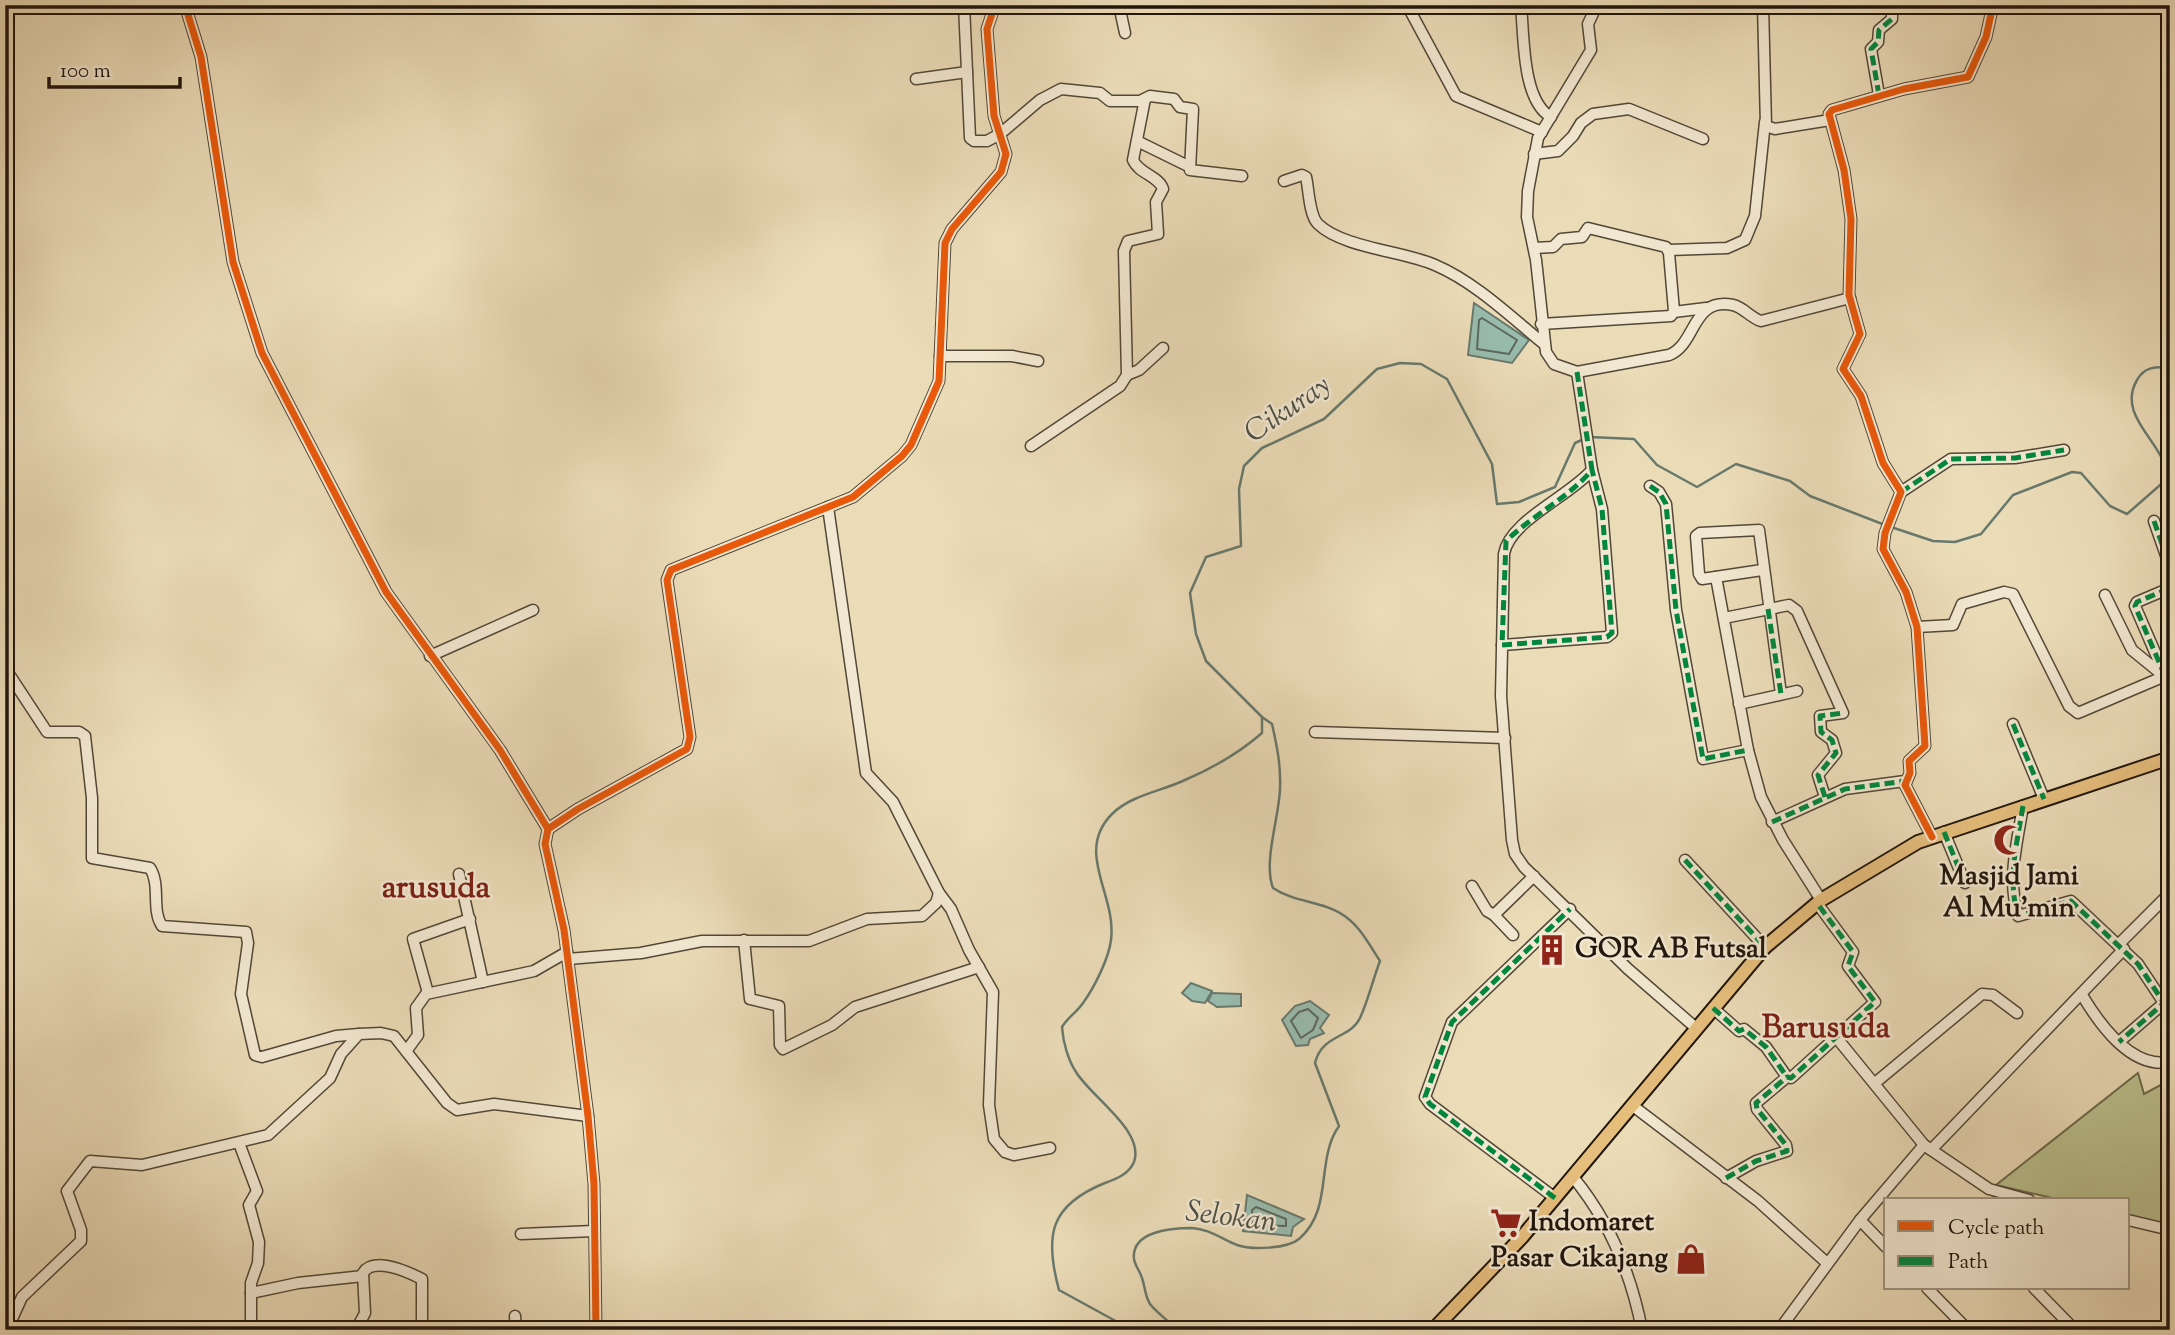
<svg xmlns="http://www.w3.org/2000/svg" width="2175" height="1335" viewBox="0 0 2175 1335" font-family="'Sorts Mill Goudy',serif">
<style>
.green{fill:#babf8d;stroke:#6d6a4c;stroke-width:2}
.water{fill:#98bcae;stroke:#68796d;stroke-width:2}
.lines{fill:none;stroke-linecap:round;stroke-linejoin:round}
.shore{stroke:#5c685d;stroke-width:2}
.stream{stroke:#68796d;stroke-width:2.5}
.minor-casing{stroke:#534737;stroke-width:13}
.major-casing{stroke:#20150c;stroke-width:16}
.minor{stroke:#f2e8d1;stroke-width:10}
.major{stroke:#e6be7c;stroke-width:12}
.quiet{stroke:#00873e;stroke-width:5;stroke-dasharray:10 5;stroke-linecap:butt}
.cycleway-casing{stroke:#f2e8d1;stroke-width:11}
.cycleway{stroke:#e8590c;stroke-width:7}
.labels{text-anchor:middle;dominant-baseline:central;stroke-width:5;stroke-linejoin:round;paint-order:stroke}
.poi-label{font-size:28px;font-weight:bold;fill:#20150c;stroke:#f2e8d1;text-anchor:start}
.water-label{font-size:30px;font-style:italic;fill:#4a4f45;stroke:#f2e8d1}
.quarter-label{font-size:32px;font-weight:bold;fill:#7a1f14;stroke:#f2e8d1}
</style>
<rect width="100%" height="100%" fill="#ebdcb8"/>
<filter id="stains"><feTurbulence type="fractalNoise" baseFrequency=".00286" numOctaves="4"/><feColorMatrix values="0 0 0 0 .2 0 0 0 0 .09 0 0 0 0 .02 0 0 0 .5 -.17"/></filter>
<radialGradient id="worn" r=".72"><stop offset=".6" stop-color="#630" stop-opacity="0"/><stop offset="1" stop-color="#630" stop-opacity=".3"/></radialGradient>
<polygon class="green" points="2138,1073 2144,1094 2170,1080 2170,1226 2128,1216 2128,1200 2061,1200 1996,1185"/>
<g class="water">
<polygon points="1474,303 1529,340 1512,363 1468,355"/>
<polygon points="1191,983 1212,991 1205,1003 1192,1001 1182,993"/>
<polygon points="1212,993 1241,994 1241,1006 1217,1007 1208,1001"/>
<polygon points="1310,1001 1329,1015 1320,1028 1324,1033 1310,1039 1308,1045 1296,1046 1282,1020 1295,1006"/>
<polygon points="1247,1195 1304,1219 1293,1227 1291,1236 1243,1231"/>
</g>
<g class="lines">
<g class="shore">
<polygon points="1482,318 1517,340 1509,354 1477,349 1479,320"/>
<polygon points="1308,1009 1318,1018 1313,1030 1301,1038 1291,1021 1299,1012"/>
<polygon points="1256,1207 1286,1219 1286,1226 1253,1225 1252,1210"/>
</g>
<g class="stream">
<polyline points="1590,437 1634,439 1657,465 1697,487 1736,464 1790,481 1810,496 1885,525"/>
<path d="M1891,527l42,14 22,1 26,-8 32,-39 59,-23 9,1 29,33 17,8 40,-35c1,-35 -52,-61 -30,-99 7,-13 19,-14 33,-12"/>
<path d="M1132,1330l-73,-40c-15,-55 -9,-85 46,-107 11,-4 24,-9 29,-21 11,-31 -42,-64 -58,-90 -8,-12 -13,-30 -14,-45 6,-10 15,-15 21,-24 11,-15 26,-45 28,-63 6,-45 -37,-88 1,-126 19,-19 50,-23 73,-34 28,-12 54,-27 77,-47v-16l-56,-56 -10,-27 -6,-41 16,-36 35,-11 -2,-57 5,-23 18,-18 62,-29 53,-50 23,-6 21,1 26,15 45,85 5,40 22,-2 36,-15 20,-44 9,-4"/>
<path d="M1177,1330c-8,-9 -20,-17 -27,-26 -5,-8 -5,-17 -8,-26 -2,-7 -7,-12 -8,-19 -3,-28 38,-31 58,-31 17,1 30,11 45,17 14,5 50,4 62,-6 35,-30 16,-79 40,-113l-24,-63c7,-29 35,-24 45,-45 8,-17 13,-39 20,-57 -10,-15 -19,-33 -34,-44 -21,-16 -51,-14 -73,-29 -10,-26 6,-70 7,-99 1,-23 -3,-43 -8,-65l-10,-7"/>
</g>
<defs>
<g id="minor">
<polyline points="185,5 201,57 233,262 262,353 386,592 500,750 548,829 545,844 564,930 588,1116 594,1184 596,1330"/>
<polyline points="964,5 970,138 974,141 987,141 1000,134 1040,100 1061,89 1100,93 1110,101 1140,101 1150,96 1174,99 1180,107 1193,109 1190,170 1242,176"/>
<polyline points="1119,5 1125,33"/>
<polyline points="1407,5 1456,96 1542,132"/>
<path d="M1521,5c3,31 1,96 30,112"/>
<path d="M1597,5l-9,19 3,26 -53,88 -10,53 -1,26 9,43 10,92 8,12 23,8 92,-17c28,-11 22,-58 64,-50 10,2 18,13 28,16l89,-23"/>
<polyline points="1763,5 1766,126 1775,129 1830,120"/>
<polyline points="916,79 967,72"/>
<polyline points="1879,95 1871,49 1878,42 1879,30 1892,19 1892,5"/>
<polyline points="1137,141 1188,166"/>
<polyline points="1534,154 1558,151 1573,136 1581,123 1593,114 1629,109 1703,139"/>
<path d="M1284,181l18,-6 4,2c3,13 3,38 12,47 25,24 85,27 117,41 40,17 76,52 109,79"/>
<polyline points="1534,248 1553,247 1561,239 1582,237 1588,228 1666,247 1669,253 1674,311 1671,316 1541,324"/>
<polyline points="1669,250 1727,248 1745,240 1755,216 1765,122"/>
<polyline points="1674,312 1706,308"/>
<polyline points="940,356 1012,356 1038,361"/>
<path d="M1577,372l15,98c-22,26 -83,51 -88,84l-3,142 11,144 3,14 9,13 104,102 68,59"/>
<polyline points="1127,375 1139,370 1163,348"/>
<path d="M1031,446l89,-60 7,-11 -3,-124 4,-10 30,-7 -2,-32 7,-13c-4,-13 -24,-15 -30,-29l12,-61"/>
<polyline points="1650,486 1659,492 1666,504 1676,610 1703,759 1748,750"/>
<polyline points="1901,492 1951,459 2015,458 2064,450"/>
<polyline points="828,507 866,773 893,802 939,893 951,909 969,950 993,992 989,1105 994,1139 1005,1152 1014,1155 1050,1148"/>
<polyline points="2154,521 2170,567"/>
<polyline points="1762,570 1702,579 1699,574 1696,536 1700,533 1759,530 1781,694"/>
<polyline points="1716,577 1748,750 1761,797 1783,840 1821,900"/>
<polyline points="2170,588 2137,602 2135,606 2170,687"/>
<polyline points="2105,595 2132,650 2164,676"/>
<polyline points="1724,618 1789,605 1797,611 1843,713 1820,716 1821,732 1832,740 1836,753 1818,775 1825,797"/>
<polyline points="1917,627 1953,625 1962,604 2004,592 2013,594 2069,706 2078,713 2165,676"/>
<polyline points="1502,645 1607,637 1612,633 1602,509 1592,470"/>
<polyline points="430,656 533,610"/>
<path d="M5,668l42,64h32l6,4 7,62v60l58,10c11,17 1,42 12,58l84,6 2,11 -7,51 14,61 7,2 74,-21 23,-2"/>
<polyline points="1739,704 1797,691"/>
<polyline points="2013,724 2044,799"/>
<polyline points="1315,732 1505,738"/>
<path d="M2023,806c-6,38 -16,72 -5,110l53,-15 67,63 26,39 -45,39"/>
<polyline points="1772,822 1845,789 1905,781"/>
<polyline points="548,829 578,809 687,749 690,737 667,580 671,570 853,497 902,456 911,445 939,381 945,243 952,229 1001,172 1006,154 994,116 987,29 995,5"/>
<polyline points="1944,832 1965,883"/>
<polyline points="1932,837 1905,785 1910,773 1909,761 1925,746 1917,627 1906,592 1883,549 1885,533 1901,492 1883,463 1861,396 1843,369 1860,334 1849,295 1851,219 1844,170 1829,114 1832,110 1904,89 1968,77 1986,37 1993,5"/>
<polyline points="1685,860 1765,947"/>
<polyline points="459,874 483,982"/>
<polyline points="1472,886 1487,911 1494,915 1534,876"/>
<polyline points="1494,915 1513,935"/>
<polyline points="744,940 750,999 779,1006 780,1045 783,1049 832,1025 855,1007 979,967"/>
<polyline points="2119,944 2170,893"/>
<polyline points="568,959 641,953 702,941 809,941 867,919 922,916 936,903 939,893"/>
<polyline points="428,993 413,939 470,919"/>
<path d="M2082,995c18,30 49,74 88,67"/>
<polyline points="1713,1008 1739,1031 1744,1029 1766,1047 1787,1077"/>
<polyline points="1836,1037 1924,1145"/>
<polyline points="407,1050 418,1035 416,1008 426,994 534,971 567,952"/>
<polyline points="1875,1083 1982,994 1993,995 2017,1013"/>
<polyline points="1633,1106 1758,1201 1827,1263"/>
<polyline points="239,1143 257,1191 249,1205 259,1242 258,1263 251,1283 251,1330"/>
<polyline points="1931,1150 2124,949"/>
<path d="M1573,1177c37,45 58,96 69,153"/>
<polyline points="1726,1178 1756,1161 1787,1151 1786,1145 1757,1109 1756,1103 1787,1077 1791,1078 1875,1002 1848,966 1853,952 1817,903"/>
<polyline points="1555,1198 1430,1104 1425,1097 1452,1022 1570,909"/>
<polyline points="1860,1220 1886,1247"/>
<polyline points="2128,1220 2170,1230"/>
<polyline points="521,1234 594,1231"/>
<polyline points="1927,1288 1968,1330"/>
<polyline points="2034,1288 2071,1326"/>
<polyline points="251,1293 298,1283 363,1276"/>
<polyline points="515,1316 516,1330"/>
<polyline points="7,1330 22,1297 81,1241 81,1230 67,1191 90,1161 142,1165 268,1135 330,1078 341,1054 359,1034 381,1033 394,1036 447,1103 457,1110 494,1104 588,1116"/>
<path d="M356,1330l9,-17 -2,-40c10,-17 45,-1 59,6v51"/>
<polyline points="1779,1330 1860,1220 1924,1145 1989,1189 2029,1200"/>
</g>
<polyline id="major" points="1433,1330 1522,1237 1765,947 1821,900 1918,842 2170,758"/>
</defs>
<use href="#minor" class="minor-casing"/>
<use href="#major" class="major-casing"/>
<use href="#minor" class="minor"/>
<use href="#major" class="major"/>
<g class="quiet">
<polyline points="1879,95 1871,49 1878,42 1879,30 1892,19 1892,5"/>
<path d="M1577,372l15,98c-24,28 -59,45 -86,71l-4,104 105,-8 5,-4 -10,-124 -10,-39"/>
<polyline points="1650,486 1659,492 1666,504 1676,610 1703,759 1748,750"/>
<polyline points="1901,492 1951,459 2015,458 2064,450"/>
<polyline points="2154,521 2170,567"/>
<polyline points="1768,609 1781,694"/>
<polyline points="2165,676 2135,606 2137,602 2170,588"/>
<polyline points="2013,724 2044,799"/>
<polyline points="1825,797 1818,775 1836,753 1832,740 1821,732 1820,716 1843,713"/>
<path d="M2023,806c-6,38 -16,72 -5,110l53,-15 67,63 26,39 -45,39"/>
<polyline points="1772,822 1845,789 1905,781"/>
<polyline points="1944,832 1965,883"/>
<polyline points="1685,860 1765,947"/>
<polyline points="1713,1008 1739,1031 1744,1029 1766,1047 1787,1077"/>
<polyline points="1726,1178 1756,1161 1787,1151 1786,1145 1757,1109 1756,1103 1787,1077 1791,1078 1875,1002 1848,966 1853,952 1817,903"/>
<polyline points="1555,1198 1430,1104 1425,1097 1452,1022 1570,909"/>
</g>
<defs>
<g id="cycleway">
<polyline points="185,5 201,57 233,262 262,353 386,592 500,750 548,829 545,844 564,930 588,1116 594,1184 596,1330"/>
<polyline points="548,829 578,809 687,749 690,737 667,580 671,570 853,497 902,456 911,445 939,381 945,243 952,229 1001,172 1006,154 994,116 987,29 995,5"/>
<polyline points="1932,837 1905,785 1910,773 1909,761 1925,746 1917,627 1906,592 1883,549 1885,533 1901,492 1883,463 1861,396 1843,369 1860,334 1849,295 1851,219 1844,170 1829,114 1832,110 1904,89 1968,77 1986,37 1993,5"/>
</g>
</defs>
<use href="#cycleway" class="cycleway-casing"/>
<use href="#cycleway" class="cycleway"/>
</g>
<defs>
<symbol id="mosque-bare" viewBox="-9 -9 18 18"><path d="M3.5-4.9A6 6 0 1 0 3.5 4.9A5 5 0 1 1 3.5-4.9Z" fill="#8f2418" stroke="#f2e8d1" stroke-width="2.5" paint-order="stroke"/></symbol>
<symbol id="building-bare" viewBox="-9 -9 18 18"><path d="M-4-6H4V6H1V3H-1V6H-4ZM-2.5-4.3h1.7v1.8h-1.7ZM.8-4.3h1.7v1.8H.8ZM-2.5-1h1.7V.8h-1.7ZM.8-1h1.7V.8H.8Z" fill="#8f2418" stroke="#f2e8d1" stroke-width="2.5" paint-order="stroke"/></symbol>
<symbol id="supermarket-bare" viewBox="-9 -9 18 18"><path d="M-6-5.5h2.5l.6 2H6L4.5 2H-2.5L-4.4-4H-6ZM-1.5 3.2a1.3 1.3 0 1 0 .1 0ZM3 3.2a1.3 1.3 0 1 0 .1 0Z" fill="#8f2418" stroke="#f2e8d1" stroke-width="2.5" paint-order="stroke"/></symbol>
<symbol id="shop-bare" viewBox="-9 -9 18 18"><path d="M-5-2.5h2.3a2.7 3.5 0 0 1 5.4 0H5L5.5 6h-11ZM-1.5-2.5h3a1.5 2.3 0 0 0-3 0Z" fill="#8f2418" stroke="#f2e8d1" stroke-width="2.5" paint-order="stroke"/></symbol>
</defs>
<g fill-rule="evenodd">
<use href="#mosque-bare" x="1987" y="818" width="44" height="44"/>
<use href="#building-bare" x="1530" y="928" width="44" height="44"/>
<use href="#supermarket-bare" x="1484" y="1201" width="44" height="44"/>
<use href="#shop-bare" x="1669" y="1237" width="44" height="44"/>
</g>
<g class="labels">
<g class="poi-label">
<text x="2009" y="877" text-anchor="middle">Masjid Jami<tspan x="2009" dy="32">Al Mu'min</tspan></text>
<text x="1575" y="950">GOR AB Futsal</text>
<text x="1529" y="1223">Indomaret</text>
<text x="1668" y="1259" text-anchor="end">Pasar Cikajang</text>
</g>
<g class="water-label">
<text transform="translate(1288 410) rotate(-34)">Cikuray</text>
<text transform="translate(1231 1218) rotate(7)">Selokan</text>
</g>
<g class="quarter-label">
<text x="436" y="889">arusuda</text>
<text x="1826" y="1029">Barusuda</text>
</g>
</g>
<rect width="2175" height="1335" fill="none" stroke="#ebdcb8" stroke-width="28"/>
<rect x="7" y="7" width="2161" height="1321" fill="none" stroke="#20150c" stroke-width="3.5"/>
<rect x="14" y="14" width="2147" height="1307" fill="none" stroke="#20150c" stroke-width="2"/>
<rect x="1884" y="1198" width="245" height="91" fill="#f2e8d1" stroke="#9e9482" stroke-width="2"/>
<rect x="1898" y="1221" width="35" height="10" fill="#e8590c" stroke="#9e9482" stroke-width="2"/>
<text x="1948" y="1234" font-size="21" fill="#20150c">Cycle path</text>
<rect x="1898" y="1256" width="35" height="10" fill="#00873e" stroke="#9e9482" stroke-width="2"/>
<text x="1948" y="1268" font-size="21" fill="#20150c">Path</text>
<path d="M49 77v10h131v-10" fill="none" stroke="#20150c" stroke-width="3.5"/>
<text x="60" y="77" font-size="21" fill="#20150c" stroke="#f2e8d1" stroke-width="5" paint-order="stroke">100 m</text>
<rect width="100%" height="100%" filter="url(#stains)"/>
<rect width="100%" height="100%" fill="url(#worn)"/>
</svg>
